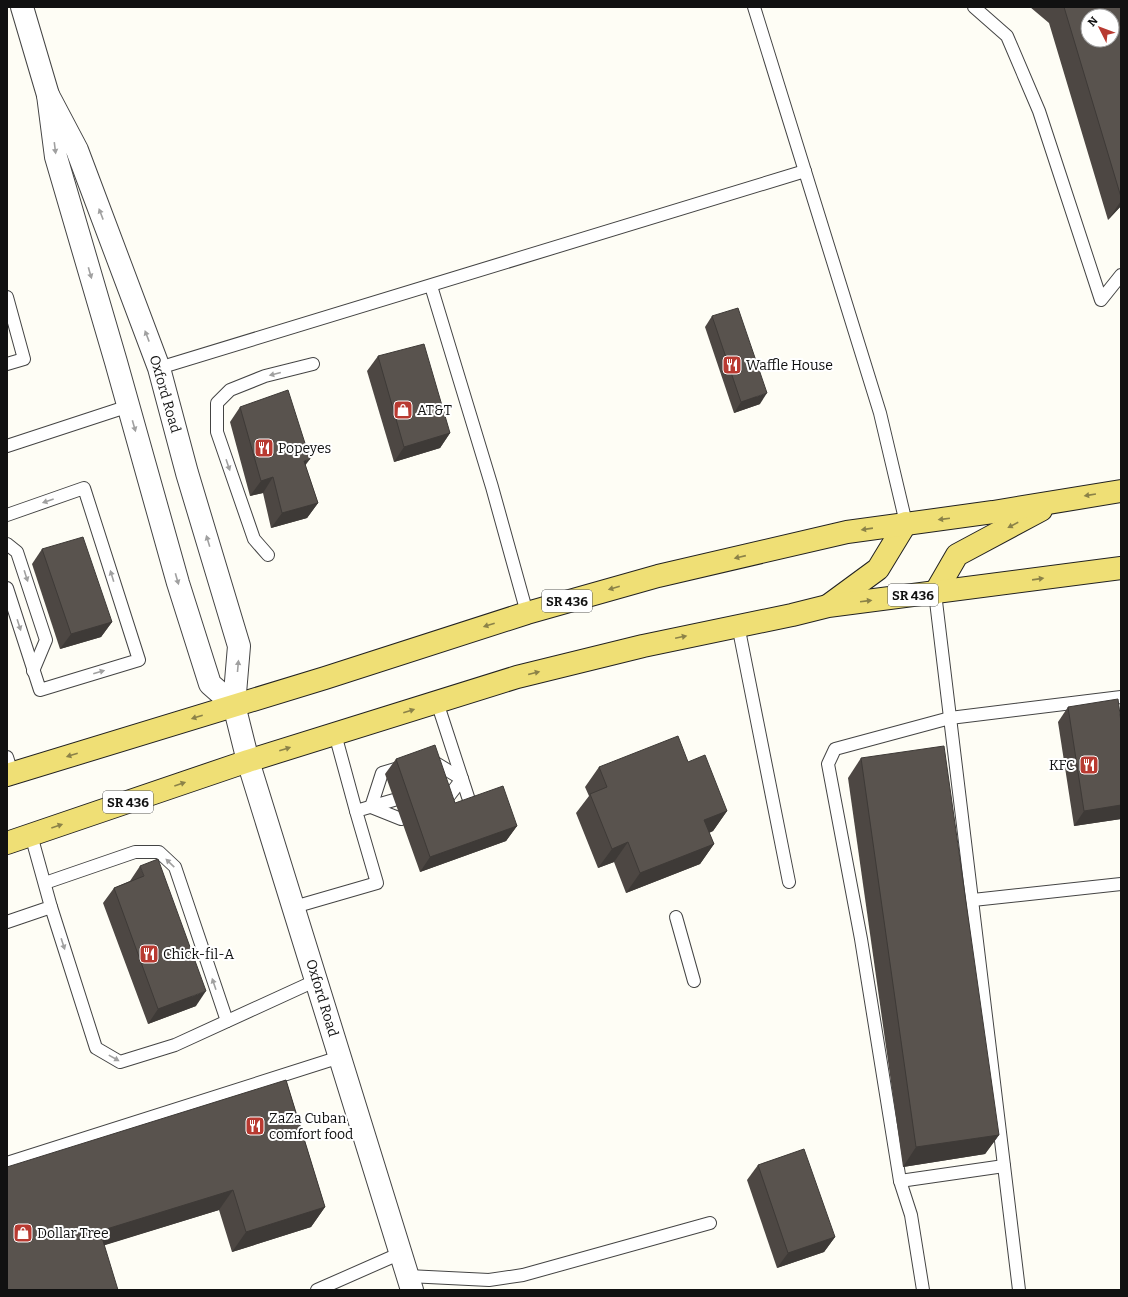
<svg xmlns="http://www.w3.org/2000/svg" width="1128" height="1297" viewBox="0 0 1128 1297" font-family="Bitter,serif">
<style>
.lines{fill:none;stroke-linecap:round;stroke-linejoin:round}
.service-casing{stroke:#444;stroke-width:14}
.tertiary-casing{stroke:#444;stroke-width:24}
.primary-casing{stroke:#222;stroke-width:24}
.service{stroke:#fff;stroke-width:12}
.tertiary{stroke:#fff;stroke-width:22}
.primary{stroke:#efdf75;stroke-width:22}
.wall{fill:#4d4743}
.shaded-wall{fill:#3e3a37}
.building{fill:#59534e;stroke:#3e3a37;fill-rule:evenodd}
.oneway{fill:#a0a0a0}
.oneway2{fill:#8b8248}
.labels{text-anchor:middle;dominant-baseline:central;stroke-width:4;stroke-linejoin:round;paint-order:stroke}
.shield{fill:#fff;stroke:#585858;stroke-width:1}
.shield-label{font-size:13px;font-weight:bold;fill:#111}
.poi-label{font-size:14px;fill:#111;stroke:#fff;text-anchor:start}
.street-label{font-size:14px;fill:#111;stroke:#fff}
</style>
<rect width="100%" height="100%" fill="#fefdf5"/>
<g class="lines">
<defs>
<g id="service">
<polyline points="754,7 880,413 906,523"/>
<polyline points="974,7 1007,36 1039,111 1101,300 1121,275"/>
<polyline points="431,286 492,487 527,613"/>
<polyline points="7,297 24,359 7,364"/>
<polyline points="159,368 805,171"/>
<polyline points="7,446 129,406"/>
<polyline points="7,515 84,488 139,660 40,690 7,588"/>
<polyline points="7,544 17,552 46,640 33,671"/>
<polyline points="268,555 254,539 217,432 217,403 230,390 265,376 313,364"/>
<polyline points="935,593 1019,1290"/>
<polyline points="738,625 789,882"/>
<polyline points="437,702 468,797"/>
<polyline points="335,734 356,811"/>
<polyline points="7,757 12,773"/>
<polyline points="429,759 462,779"/>
<polyline points="442,805 462,779"/>
<polyline points="401,819 371,807 382,773 402,767"/>
<polyline points="45,883 135,852 159,852 175,867 227,1021"/>
<polyline points="973,900 1121,884"/>
<polyline points="51,907 96,1048 120,1062 175,1045 317,980"/>
<polyline points="294,907 377,883 356,811 394,800"/>
<polyline points="676,917 694,981"/>
<polyline points="7,922 51,907 31,835"/>
<polyline points="7,1163 340,1057"/>
<polyline points="900,1181 861,939 828,764 835,749 950,718 1121,697"/>
<polyline points="408,1276 489,1280 523,1275 710,1223"/>
<polyline points="317,1290 401,1253"/>
<polyline points="923,1290 911,1215 900,1181 1004,1166"/>
</g>
<g id="tertiary">
<polyline points="22,7 48,95 56,157 116,362 178,583 210,684 234,705"/>
<polyline points="48,95 77,150 159,368 187,473 239,646 234,705 248,761 412,1290"/>
</g>
<g id="primary">
<polyline points="935,593 957,555 1041,510"/>
<polyline points="829,605 878,569 906,523"/>
<polyline points="7,775 325,678 527,613 658,576 847,532 993,512 1121,491"/>
<polyline points="7,843 248,761 517,677 643,646 792,615 828,606 1121,568"/>
</g>
</defs>
<use href="#service" class="service-casing"/>
<use href="#tertiary" class="tertiary-casing"/>
<use href="#primary" class="primary-casing"/>
<use href="#service" class="service"/>
<use href="#tertiary" class="tertiary"/>
<use href="#primary" class="primary"/>
</g>
<g class="wall">
<polygon points="1030,7 1121,7 1121,206 1108,220 1049,23"/>
<polygon points="712,316 760,404 734,413 705,327"/>
<polygon points="378,356 450,433 440,448 394,462 367,371"/>
<polygon points="240,407 305,465 318,503 307,518 271,528 263,493 250,496 230,422"/>
<polygon points="42,549 112,622 101,637 60,649 32,564"/>
<polygon points="1068,707 1121,722 1121,819 1074,826 1058,722"/>
<polygon points="861,758 999,1135 985,1154 903,1167 848,778"/>
<polygon points="396,759 455,803 517,826 506,841 420,872 385,774"/>
<polygon points="688,762 727,811 713,831 709,833 714,844 700,864 626,893 614,862 598,868 576,813 589,796 585,787 599,767"/>
<polygon points="140,866 196,1006 148,1024 103,903 114,888 130,881"/>
<polygon points="286,1080 325,1207 311,1227 232,1252 219,1210 104,1245 7,1290"/>
<polygon points="758,1165 835,1237 824,1252 777,1268 747,1180"/>
</g>
<g class="shaded-wall">
<polygon points="1121,201 1121,206 1108,220"/>
<polygon points="767,393 760,404 734,413 741,402"/>
<polygon points="450,433 440,448 394,462 404,447"/>
<polygon points="310,459 299,474 304,461"/>
<polygon points="273,477 263,493 250,496 261,481"/>
<polygon points="318,503 307,518 271,528 282,513"/>
<polygon points="112,622 101,637 60,649 71,634"/>
<polygon points="1121,805 1121,819 1074,826 1084,811"/>
<polygon points="727,811 713,831 691,840 704,820"/>
<polygon points="517,826 506,841 420,872 430,857"/>
<polygon points="628,842 614,862 598,868 612,849"/>
<polygon points="714,844 700,864 626,893 640,873"/>
<polygon points="206,991 196,1006 148,1024 158,1009"/>
<polygon points="999,1135 985,1154 903,1167 916,1147"/>
<polygon points="233,1190 219,1210 86,1251 100,1231"/>
<polygon points="325,1207 311,1227 232,1252 246,1232"/>
<polygon points="835,1237 824,1252 777,1268 788,1253"/>
</g>
<g class="building">
<path d="M1064,7h57v190zM1088,16h24v24h-24z"/>
<polygon points="738,308 767,393 741,402 712,316"/>
<polygon points="424,344 450,433 404,447 378,356"/>
<polygon points="288,390 310,459 304,461 318,503 282,513 273,477 261,481 240,407"/>
<polygon points="83,537 112,622 71,634 42,549"/>
<polygon points="1118,699 1121,722 1121,805 1084,811 1068,707"/>
<polygon points="678,736 688,762 705,755 727,811 704,820 714,844 640,873 628,842 612,849 590,794 607,787 599,767"/>
<polygon points="435,745 455,803 503,786 517,826 430,857 396,759"/>
<polygon points="944,746 999,1135 916,1147 861,758"/>
<polygon points="158,859 206,991 158,1009 114,888 144,876 140,866"/>
<polygon points="286,1080 325,1207 246,1232 233,1190 100,1231 118,1290 7,1290 7,1167"/>
<polygon points="804,1149 835,1237 788,1253 758,1165"/>
</g>
<defs><path id="oneway-solid" d="M-6-.8H1V-3.2L6.5 0L1 3.2V.8H-6Z"/></defs>
<g class="oneway">
<use href="#oneway-solid" transform="translate(55 148) rotate(83)"/>
<use href="#oneway-solid" transform="translate(101 214) rotate(-111)"/>
<use href="#oneway-solid" transform="translate(90 273) rotate(74)"/>
<use href="#oneway-solid" transform="translate(147 336) rotate(-111)"/>
<use href="#oneway-solid" transform="translate(275 374) rotate(166)"/>
<use href="#oneway-solid" transform="translate(134 426) rotate(74)"/>
<use href="#oneway-solid" transform="translate(228 465) rotate(71)"/>
<use href="#oneway-solid" transform="translate(48 501) rotate(161)"/>
<use href="#oneway-solid" transform="translate(208 541) rotate(-107)"/>
<use href="#oneway-solid" transform="translate(26 576) rotate(72)"/>
<use href="#oneway-solid" transform="translate(112 576) rotate(-107)"/>
<use href="#oneway-solid" transform="translate(177 579) rotate(74)"/>
<use href="#oneway-solid" transform="translate(19 625) rotate(72)"/>
<use href="#oneway-solid" transform="translate(238 666) rotate(-85)"/>
<use href="#oneway-solid" transform="translate(99 672) rotate(-16)"/>
<use href="#oneway-solid" transform="translate(170 863) rotate(-136)"/>
<use href="#oneway-solid" transform="translate(63 944) rotate(72)"/>
<use href="#oneway-solid" transform="translate(214 984) rotate(-109)"/>
<use href="#oneway-solid" transform="translate(114 1058) rotate(29)"/>
</g>
<g class="oneway2">
<use href="#oneway-solid" transform="translate(1090 495) rotate(171)"/>
<use href="#oneway-solid" transform="translate(944 519) rotate(173)"/>
<use href="#oneway-solid" transform="translate(1013 525) rotate(152)"/>
<use href="#oneway-solid" transform="translate(867 529) rotate(172)"/>
<use href="#oneway-solid" transform="translate(740 557) rotate(167)"/>
<use href="#oneway-solid" transform="translate(1038 579) rotate(-8)"/>
<use href="#oneway-solid" transform="translate(614 588) rotate(164)"/>
<use href="#oneway-solid" transform="translate(866 601) rotate(-7)"/>
<use href="#oneway-solid" transform="translate(489 625) rotate(162)"/>
<use href="#oneway-solid" transform="translate(681 637) rotate(-12)"/>
<use href="#oneway-solid" transform="translate(534 673) rotate(-14)"/>
<use href="#oneway-solid" transform="translate(409 711) rotate(-17)"/>
<use href="#oneway-solid" transform="translate(197 717) rotate(163)"/>
<use href="#oneway-solid" transform="translate(285 749) rotate(-17)"/>
<use href="#oneway-solid" transform="translate(72 755) rotate(163)"/>
<use href="#oneway-solid" transform="translate(180 784) rotate(-19)"/>
<use href="#oneway-solid" transform="translate(57 826) rotate(-19)"/>
</g>
<defs>
<symbol id="restaurant-square" viewBox="-11 -11 22 22"><rect x="-9" y="-9" width="18" height="18" rx="4" fill="#b83a31" stroke="#fff"/><path d="M-5-6h1v4h1v-4h1v4h1v-4h1v5L-1.5 .5V6h-2V.5L-5-1ZM5-6V6H3V1.5H1.5Q1.5-4 5-6Z" fill="#fff"/></symbol>
<symbol id="shop-square" viewBox="-11 -11 22 22"><rect x="-9" y="-9" width="18" height="18" rx="4" fill="#b83a31" stroke="#fff"/><path d="M-5-2.5h2.3a2.7 3.5 0 0 1 5.4 0H5L5.5 6h-11ZM-1.5-2.5h3a1.5 2.3 0 0 0-3 0Z" fill="#fff"/></symbol>
</defs>
<g fill-rule="evenodd">
<use href="#restaurant-square" x="721" y="354" width="22" height="22"/>
<use href="#shop-square" x="392" y="399" width="22" height="22"/>
<use href="#restaurant-square" x="253" y="437" width="22" height="22"/>
<use href="#restaurant-square" x="1078" y="754" width="22" height="22"/>
<use href="#restaurant-square" x="138" y="943" width="22" height="22"/>
<use href="#restaurant-square" x="244" y="1115" width="22" height="22"/>
<use href="#shop-square" x="12" y="1222" width="22" height="22"/>
</g>
<g class="labels">
<g class="shield">
<rect x="888" y="584" width="50" height="22" rx="3"/>
<rect x="542" y="590" width="50" height="22" rx="3"/>
<rect x="103" y="791" width="50" height="22" rx="3"/>
</g>
<g class="shield-label">
<text x="913" y="595">SR 436</text>
<text x="567" y="601">SR 436</text>
<text x="128" y="802">SR 436</text>
</g>
<g class="poi-label">
<text x="746" y="365">Waffle House</text>
<text x="417" y="410">AT&amp;T</text>
<text x="278" y="448">Popeyes</text>
<text x="1075" y="765" text-anchor="end">KFC</text>
<text x="163" y="954">Chick-fil-A</text>
<text x="269" y="1118">ZaZa Cuban<tspan x="269" dy="16">comfort food</tspan></text>
<text x="37" y="1233">Dollar Tree</text>
</g>
<g class="street-label">
<text transform="translate(165 394) rotate(74)">Oxford Road</text>
<text transform="translate(322 998) rotate(73)">Oxford Road</text>
</g>
</g>
<rect width="1128" height="1297" fill="none" stroke="#111111" stroke-width="16"/>
<g transform="translate(1100 28) rotate(312)"><circle r="19" fill="#ffffff" stroke="#a0a0a0"/>
<path d="M0-3L7 15L0 10L-7 15Z" fill="#b83a31"/>
<text y="-6" font-size="11" font-weight="bold" text-anchor="middle" fill="#111111">N</text>
</g>
</svg>
